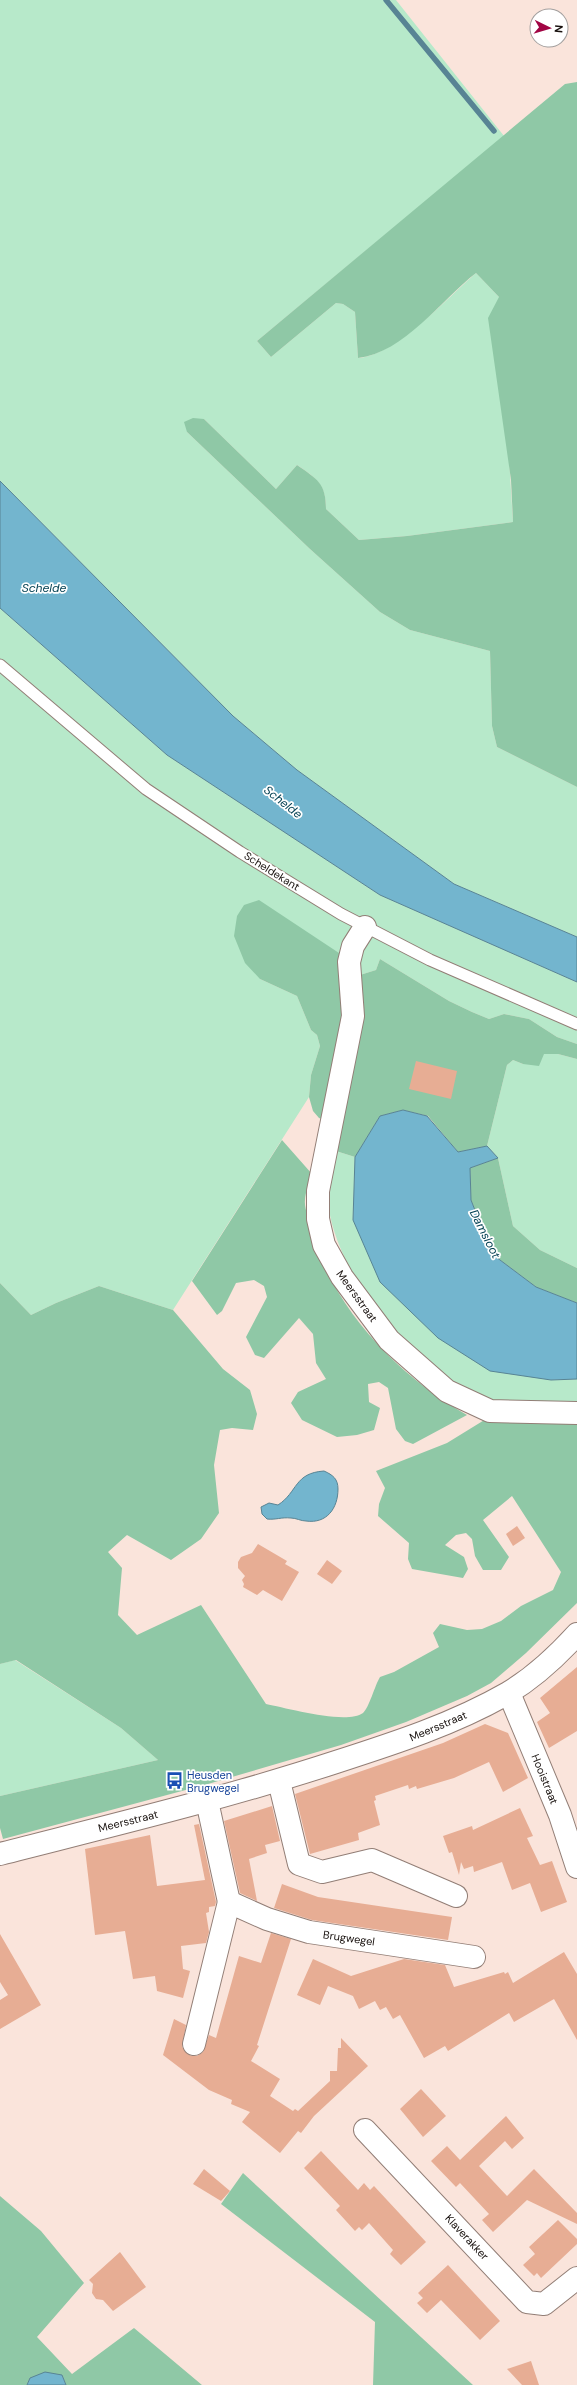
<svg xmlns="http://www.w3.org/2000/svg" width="577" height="2385" viewBox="0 0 577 2385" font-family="'DM Sans',sans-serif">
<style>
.green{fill:#b7e9ca}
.forest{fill:#8fc8a6}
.water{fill:#73b5ce;stroke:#588494}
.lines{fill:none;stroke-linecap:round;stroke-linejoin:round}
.stream{stroke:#588494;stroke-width:5.5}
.building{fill:#e7ad94}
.service-casing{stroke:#927e76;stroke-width:13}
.minor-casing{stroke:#927e76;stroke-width:24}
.secondary-casing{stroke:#927e76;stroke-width:24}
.service{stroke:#fff;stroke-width:11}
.minor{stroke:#fff;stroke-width:22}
.secondary{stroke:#fff;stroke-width:22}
.labels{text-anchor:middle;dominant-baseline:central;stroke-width:3.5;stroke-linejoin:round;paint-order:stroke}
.street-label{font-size:11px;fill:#18110e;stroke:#fff}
.transit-label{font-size:11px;fill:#164399;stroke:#fff;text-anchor:start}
.water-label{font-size:12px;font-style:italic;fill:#054254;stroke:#fff}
</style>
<rect width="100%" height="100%" fill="#fae4db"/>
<g class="green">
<path d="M0,0h396l108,136 -247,205 14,16 65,-54 7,1 12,8 3,46c37,-2 90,-61 118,-85l23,24 14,225 -106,14 -48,4 -33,-31c0,-25 -10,-31 -29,-44l-21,24 -72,-70 -17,13 123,117 70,63 30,18 80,21 2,75 5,21 80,40v150l-123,-53 -157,-114 -64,-54 -233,-235z"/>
<polygon points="0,608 167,755 380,895 577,982 577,1044 557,1037 529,1019 504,1014 489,1019 472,1012 449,1001 380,959 376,970 360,975 260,979 297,996 311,1030 317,1035 320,1046 311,1075 309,1097 173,1310 99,1286 56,1303 31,1315 0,1283"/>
<polygon points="543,1054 558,1054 577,1059 577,1268 540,1250 513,1226 498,1158 487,1146 507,1065 513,1060 523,1064"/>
<path d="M336,1151l19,6 -2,63 198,160 26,-1v25c-30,0 -65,5 -94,-6 -67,-24 -142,-117 -154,-188 -3,-20 3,-39 7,-59z"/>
<polygon points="15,1660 121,1728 158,1760 0,1796 0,1664"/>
</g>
<g class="forest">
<path d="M577,82v705l-80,-40 -5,-21 -2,-75 -80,-21 -30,-18 -70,-63 -123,-117 -3,-10 9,-4 11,1 72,70 21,-24c20,14 29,18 29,44l33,31 48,-4 106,-14 -2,-42 -23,-162 11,-21 -23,-24c-35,27 -72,80 -118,85l-3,-46 -12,-8 -7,-1 -65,54 -14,-16 308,-257z"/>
<polygon points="259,900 339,953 344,993 342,1030 327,1121 319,1118 313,1111 309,1097 311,1075 320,1046 317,1035 311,1030 297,996 260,979 245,963 234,936 237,916 244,905"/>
<polygon points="380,959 449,1001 472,1012 489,1019 504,1014 529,1019 557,1037 577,1044 577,1059 558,1054 544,1054 539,1066 523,1064 513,1060 507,1065 487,1146 458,1152 428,1116 403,1110 380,1116 355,1157 336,1151 360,975 376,970"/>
<path d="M282,1140l30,34c-2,8 -7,18 -7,26 -1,8 4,19 6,27 19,79 87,149 156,188l-54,29 -8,-3 -9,-12 -8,-41 -9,-6 -11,2 1,18 11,6 -6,22 -17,5 -20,2 -35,-17 -11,-17 7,-11 28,-13 -10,-16 -3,-29 -14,-16 -35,40 -9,-3 -9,-18 21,-40 -3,-11 -10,-6 -18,3 -14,28 -5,4 -25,-34z"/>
<polygon points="498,1158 513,1226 540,1250 577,1268 577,1303 536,1287 492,1254 471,1200 470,1168"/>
<path d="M0,1283l31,32 25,-12 43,-17 74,24 50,59 27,21 7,24 -4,16 -21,-2 -12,2 -6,35 5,48 -18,26 -30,21 -44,-25 -19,17 14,16 -4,47 19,20 64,-30 65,99c21,4 80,21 97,9 6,-5 12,-28 17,-36l14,-5 45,-25 -6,-14 7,-9 27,6 15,-1 19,-8 20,-15 32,-16 8,-18 -49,-76 -29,24 26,37 -8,13h-18l-8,-14 -3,-17 -6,-6 -10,2 -11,10 19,12 4,12 -5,9 -51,-9 -4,-10 1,-16 -31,-27 1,-12 6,-16 -9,-17 71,-28 39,-24 13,3 78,2v179l-51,50 -35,30 -24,13 -61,26 -65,23 -133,39 -205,55 -3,-11v-32l158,-36 -37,-32 -105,-68 -16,4z"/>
<polygon points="243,2173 473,2385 373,2385 375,2322 221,2204"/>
<polygon points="0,2196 41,2231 84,2283 37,2337 72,2374 134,2328 202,2385 66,2385 62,2375 30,2378 27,2385 0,2385"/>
</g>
<g class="water">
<polygon points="0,481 233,716 297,770 454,884 577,937 577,982 380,895 167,755 0,608"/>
<polygon points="403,1110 427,1116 458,1152 487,1146 498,1158 470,1168 471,1200 492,1254 536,1287 577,1303 577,1379 551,1380 490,1371 438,1338 380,1282 353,1220 355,1157 380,1116"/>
<path d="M324,1471c9,4 14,8 14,18 0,19 -11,35 -32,32 -5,0 -10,-3 -15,-3 -10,-1 -15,2 -24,1l-5,-5 -1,-7 8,-4 9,2c20,-13 16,-32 46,-34z"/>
<polygon points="45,2372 62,2375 66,2385 27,2385 30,2378"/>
</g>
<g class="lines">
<polyline class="stream" points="386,0 494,131"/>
</g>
<g class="building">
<polygon points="416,1061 457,1071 451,1099 409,1089"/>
<polygon points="517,1526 525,1538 513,1546 506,1534"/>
<polygon points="258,1544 287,1561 285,1564 299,1572 282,1601 263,1590 257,1595 243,1587 244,1584 242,1580 245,1576 238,1568 238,1562 241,1557 252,1553"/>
<polygon points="327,1560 342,1571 332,1584 317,1574"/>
<polygon points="577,1667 577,1731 549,1748 537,1722 550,1713 540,1698"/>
<polygon points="485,1724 508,1733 528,1778 503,1792 489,1762 454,1778 417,1789 416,1786 409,1789 408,1785 375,1796 376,1800 374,1801 380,1825 358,1833 359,1840 310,1854 295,1794 443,1743"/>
<polygon points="272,1806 280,1841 265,1845 267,1853 249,1859 257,1901 240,1893 224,1821"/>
<polygon points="520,1808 533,1836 527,1838 540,1865 552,1861 567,1902 541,1912 530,1883 512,1890 502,1862 474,1872 473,1866 464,1869 461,1862 459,1875 452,1852 449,1853 443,1836 472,1826 473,1830"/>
<polygon points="199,1824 216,1902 215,1906 209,1907 209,1912 206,1913 209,1932 206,1943 181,1946 183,1969 190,1971 183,1998 157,1991 155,1976 133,1979 125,1931 95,1935 85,1849 150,1835 157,1886 205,1880 194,1825"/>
<polygon points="282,1884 318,1897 452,1917 448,1940 312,1920 274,1908"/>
<polygon points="271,1933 291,1939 257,2045 259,2046 251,2061 280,2079 270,2096 293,2111 295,2109 298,2111 330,2081 330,2071 337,2071 338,2048 341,2048 341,2038 368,2066 314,2116 301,2133 298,2131 280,2153 242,2122 250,2112 231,2104 232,2100 209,2090 163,2055 174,2019 186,2025 182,2047 191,2056 197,2056 203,2052 209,2035 216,2038 239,1956 261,1963"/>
<polygon points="0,1934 41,2005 0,2029 0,2000 8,1995 0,1982"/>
<polygon points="564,1952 577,1974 577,2040 554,1999 514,2022 509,2013 448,2051 445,2046 424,2058 400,2015 393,2019 386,2007 380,2010 375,2001 359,2009 353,1996 328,1986 320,2005 297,1995 313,1959 351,1976 404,1959 445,1965 454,1987 504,1972 505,1974 508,1972 513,1983"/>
<polygon points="421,2089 446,2116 423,2137 400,2109"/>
<polygon points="506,2116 524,2138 512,2149 505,2141 479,2166 507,2196 534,2169 577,2213 577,2224 527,2200 493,2232 482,2220 489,2214 460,2183 456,2187 431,2161 447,2146 460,2160"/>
<polygon points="321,2151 358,2190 364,2183 370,2190 374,2186 426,2242 401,2265 390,2254 393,2250 369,2223 362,2230 359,2227 355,2231 336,2210 340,2206 304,2168"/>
<polygon points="204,2169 230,2191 221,2201 193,2184"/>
<polygon points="558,2220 577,2239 577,2244 541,2278 537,2273 534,2276 523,2265 535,2254 529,2247"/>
<polygon points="120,2252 146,2287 113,2311 103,2300 96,2299 92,2293 93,2284 89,2280"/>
<polygon points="448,2265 500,2321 480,2340 441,2300 427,2313 417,2303 423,2298 418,2293"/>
<polygon points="531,2361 539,2385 522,2385 507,2369"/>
</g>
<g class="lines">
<defs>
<polyline id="service" points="0,665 146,789 240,852 341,914 430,960 577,1024"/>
<g id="minor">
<polyline points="365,927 353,946 349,962 353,1016 318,1191 318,1219 324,1245 342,1277 389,1340 447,1391 490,1411 577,1413"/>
<polyline points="509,1693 560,1815 577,1867"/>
<polyline points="279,1781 299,1864 322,1872 372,1860 456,1896"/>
<polyline points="207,1801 229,1902"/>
<polyline points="194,2044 229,1902 267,1919 309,1932 474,1957"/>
<polyline points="365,2130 527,2302 544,2304 577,2278"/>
</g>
<path id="secondary" d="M0,1854c113,-29 226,-56 336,-92 59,-19 118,-38 172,-69 25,-15 49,-37 69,-59"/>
</defs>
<use href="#service" class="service-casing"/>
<use href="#minor" class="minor-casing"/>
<use href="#secondary" class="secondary-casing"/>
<use href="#service" class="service"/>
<use href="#minor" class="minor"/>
<use href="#secondary" class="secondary"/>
</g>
<defs>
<symbol id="bus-bare" viewBox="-9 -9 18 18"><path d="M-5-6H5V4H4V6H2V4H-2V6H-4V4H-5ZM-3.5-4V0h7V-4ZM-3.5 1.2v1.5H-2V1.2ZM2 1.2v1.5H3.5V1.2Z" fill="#1a4fb4" stroke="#fff" stroke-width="2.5" paint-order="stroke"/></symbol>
</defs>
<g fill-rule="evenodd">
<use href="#bus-bare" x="162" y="1768" width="25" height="25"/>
</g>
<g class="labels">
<g class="street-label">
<text transform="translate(272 871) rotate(32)">Scheldekant</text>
<text transform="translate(357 1296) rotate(54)">Meersstraat</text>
<text transform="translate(438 1726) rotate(-23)">Meersstraat</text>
<text transform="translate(545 1779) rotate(68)">Hooistraat</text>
<text transform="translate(128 1821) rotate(-14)">Meersstraat</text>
<text transform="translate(349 1938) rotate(8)">Brugwegel</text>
<text transform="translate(467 2237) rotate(47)">Klaverakker</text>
</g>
<g class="transit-label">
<text x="187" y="1775">Heusden<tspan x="187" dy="13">Brugwegel</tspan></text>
</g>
<g class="water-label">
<text x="44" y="588">Schelde</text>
<text transform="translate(283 802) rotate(38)">Schelde</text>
<text transform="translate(485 1234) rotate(63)">Damsloot</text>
</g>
</g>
<g transform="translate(549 28) rotate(95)"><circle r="19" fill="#ffffff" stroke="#a3a09f"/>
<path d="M0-3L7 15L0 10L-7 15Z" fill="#a10544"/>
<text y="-6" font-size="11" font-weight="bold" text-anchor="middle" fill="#18110e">N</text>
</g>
</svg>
